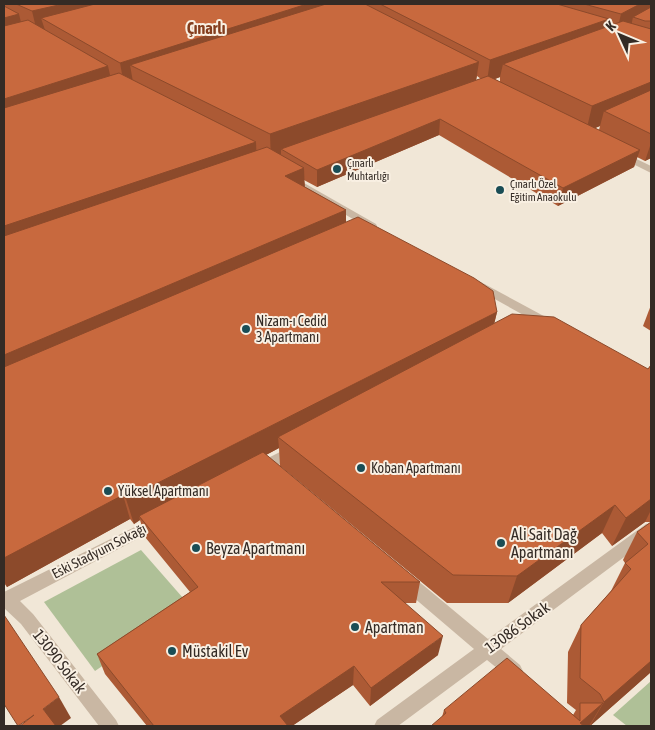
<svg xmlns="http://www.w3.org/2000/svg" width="655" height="730" font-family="'Asap Condensed',sans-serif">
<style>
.green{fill:#afc097}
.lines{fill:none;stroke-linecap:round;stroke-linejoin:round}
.minor{fill:#c9b7a3;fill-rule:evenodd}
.wall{fill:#ac5a35;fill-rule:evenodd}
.shaded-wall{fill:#8c4a2b}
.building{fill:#c8693e;stroke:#8c4a2b}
.poi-dot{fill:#1a4d55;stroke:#f9f0e3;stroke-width:2}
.labels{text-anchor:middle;stroke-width:4;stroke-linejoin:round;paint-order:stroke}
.far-poi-label{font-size:11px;fill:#342b25;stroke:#f9f0e3;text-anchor:start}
.poi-label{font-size:14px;fill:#342b25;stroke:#f9f0e3;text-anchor:start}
.street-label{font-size:14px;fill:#342b25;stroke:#f9f0e3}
.far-district-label{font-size:16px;font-weight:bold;fill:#843d1d;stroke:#f9f0e3}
.near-poi-label{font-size:16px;fill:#342b25;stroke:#f9f0e3;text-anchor:start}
.near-street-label{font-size:16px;fill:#342b25;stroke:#f9f0e3}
</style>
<rect width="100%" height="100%" fill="#f1e7d7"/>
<!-- green -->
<g class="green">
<path d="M141 550 190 606 95 671 44 602Z"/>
<path d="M651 681V726H627L613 715Z"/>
</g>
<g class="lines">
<!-- minor -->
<g class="minor">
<path d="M622 152 651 166V173L619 157 617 155Z"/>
<path d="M290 175 376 224 377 226 376 228H368L287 180 285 178Z"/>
<path d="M479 281 553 321 555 324 553 327H545L475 288 473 285Z"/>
<path d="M294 445 299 446 301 450 299 454 264 473 259 475 254 473 252 469 254 465Z"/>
<path d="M157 516 162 518 164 522 162 526 20 601 33 614 116 720 119 726H99L21 624 4 608V592Z"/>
<path d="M651 523V537L501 649 520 665 523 671 520 677 514 679 508 677 487 660 398 726H374L377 720 474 649 399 585 397 580 399 575 405 573 411 575 488 639 646 524Z"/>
</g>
</g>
<!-- wall -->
<g class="wall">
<path d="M4 4H651V158L645 161 637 157 634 167 558 206 439 135 317 187 304 180 305 187 346 210V222L497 312 494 324 648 369 651 365V672L590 726 589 725V726L442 717 444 710 573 715 576 710 567 703 568 652 581 625 611 591 625 563 623 560 637 532 651 522H645L612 546 602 533 508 603H447L280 466 279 448 266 455 420 582 416 603H405L438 655 370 706 353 685 292 726H147L105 674 97 654 190 592 145 537 140 520 134 524 130 519 7 587 4 583ZM477 76 481 79 476 80ZM500 77V82L495 79ZM600 126 599 130 595 128Z"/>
<path d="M651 305V331L643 326Z"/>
</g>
<!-- shaded-wall -->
<g class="shaded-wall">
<path d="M63 4H151L41 18 45 30 37 32 32 11Z"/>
<path d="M307 4H341L130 65 133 82 124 85 120 63Z"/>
<path d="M640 4H651V15L633 17 631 27 616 35 621 14Z"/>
<path d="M19 14 24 35 4 41V18Z"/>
<path d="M609 19 604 40 503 64 500 77 487 82 490 60Z"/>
<path d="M479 62 475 87 281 149V157L271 161 270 134Z"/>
<path d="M108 66 113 88 4 124V99Z"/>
<path d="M651 82V103L604 111 600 126 586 132 592 106Z"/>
<path d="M440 119 439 135 317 187V170Z"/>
<path d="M256 142 257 166 4 254V226Z"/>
<path d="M651 143V158L645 161Z"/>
<path d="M640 150 634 167 558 206 563 188Z"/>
<path d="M304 168 305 193 285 176Z"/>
<path d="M346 210V235L4 385V355Z"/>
<path d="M497 312 491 337 278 437 279 448 142 520 139 516 140 520 134 524 126 499Z"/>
<path d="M123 495 130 519 7 587 4 581V558Z"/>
<path d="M651 499V510L645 522 612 546 626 518Z"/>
<path d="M615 505 602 533 508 603 517 576Z"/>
<path d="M443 636 438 655 370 706 371 688Z"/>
<path d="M651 661V672L590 726 604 702Z"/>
<path d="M354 666 353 685 292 726H281L280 716Z"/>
<path d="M59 697 71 718 60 726H54L43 709Z"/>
<path d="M603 703 589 726H578L580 723Z"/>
</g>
<!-- building -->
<g class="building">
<path d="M16 4H63L32 11Z"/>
<path d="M95 4H307L120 63 41 18Z"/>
<path d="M326 4H365L479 62 270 134 130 65Z"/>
<path d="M380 4H557L609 19 490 60Z"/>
<path d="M584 4H640L621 14Z"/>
<path d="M4 6 19 14 4 18Z"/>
<path d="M651 7V21H645L633 17Z"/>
<path d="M28 20 108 66 4 99V26Z"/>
<path d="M623 21 651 29V82L592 106 503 64Z"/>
<path d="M119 73 256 142 4 226V108Z"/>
<path d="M488 76 640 150 563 188 440 119 317 170 281 149Z"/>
<path d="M651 90V134L604 111Z"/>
<path d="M267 147 304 168 285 176 346 210 4 355V236Z"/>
<path d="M358 217 474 278 493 291 497 312 126 499 123 495 4 558V367Z"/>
<path d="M512 314 554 317 648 369 651 365V499L626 518 615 505 517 576 453 575 278 437Z"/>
<path d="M263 452 420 582H381L443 636 371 688 354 666 280 716 288 726H154L97 654 198 587 139 516Z"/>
<path d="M651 522V661L604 702 600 694 580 678 581 625 631 569 625 563 648 544 637 532Z"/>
<path d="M4 615 59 697 43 709 56 726H20L34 715 18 726 4 704Z"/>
<path d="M507 658 580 721V703H603L580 723 584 726H431L446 713 444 710Z"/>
</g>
<!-- markers -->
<g class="poi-dot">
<circle cx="337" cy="169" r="5"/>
<circle cx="500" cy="190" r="5"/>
<circle cx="246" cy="329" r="5"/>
<circle cx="361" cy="468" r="5"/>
<circle cx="108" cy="491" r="5"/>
<circle cx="501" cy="543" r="5"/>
<circle cx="196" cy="548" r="5"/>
<circle cx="355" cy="627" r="5"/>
<circle cx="172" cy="651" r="5"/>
</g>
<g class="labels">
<!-- far-poi labels -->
<g class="far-poi-label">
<text x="347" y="167">Çınarlı<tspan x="347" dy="13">Muhtarlığı</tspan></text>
<text x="510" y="188">Çınarlı Özel<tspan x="510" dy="13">Eğitim Anaokulu</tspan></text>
</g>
<!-- poi labels -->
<g class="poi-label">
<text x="256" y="326">Nizam-ı Cedid<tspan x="256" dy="16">3 Apartmanı</tspan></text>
<text x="371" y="473">Koban Apartmanı</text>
<text x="118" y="496">Yüksel Apartmanı</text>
</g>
<!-- street labels -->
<g class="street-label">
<text transform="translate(99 551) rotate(-27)" y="5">Eski Stadyum Sokağı</text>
</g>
<!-- far-district labels -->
<g class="far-district-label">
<text x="206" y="34">Çınarlı</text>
</g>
<!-- near-poi labels -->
<g class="near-poi-label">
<text x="511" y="540">Ali Sait Dağ<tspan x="511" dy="18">Apartmanı</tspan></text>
<text x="206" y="554">Beyza Apartmanı</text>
<text x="365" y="633">Apartman</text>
<text x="182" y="657">Müstakil Ev</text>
</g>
<!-- near-street labels -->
<g class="near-street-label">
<text transform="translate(517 627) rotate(-36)" y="6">13086 Sokak</text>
<text transform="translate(60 661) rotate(52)" y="6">13090 Sokak</text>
</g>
</g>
<!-- border -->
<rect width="655" height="730" fill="none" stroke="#342b25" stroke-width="10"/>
<!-- north arrow -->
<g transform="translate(620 35) rotate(314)" stroke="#f9f0e3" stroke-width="4" paint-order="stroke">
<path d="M0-4L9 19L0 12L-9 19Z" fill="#342b25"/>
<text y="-8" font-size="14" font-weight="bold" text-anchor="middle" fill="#342b25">K</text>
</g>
</svg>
